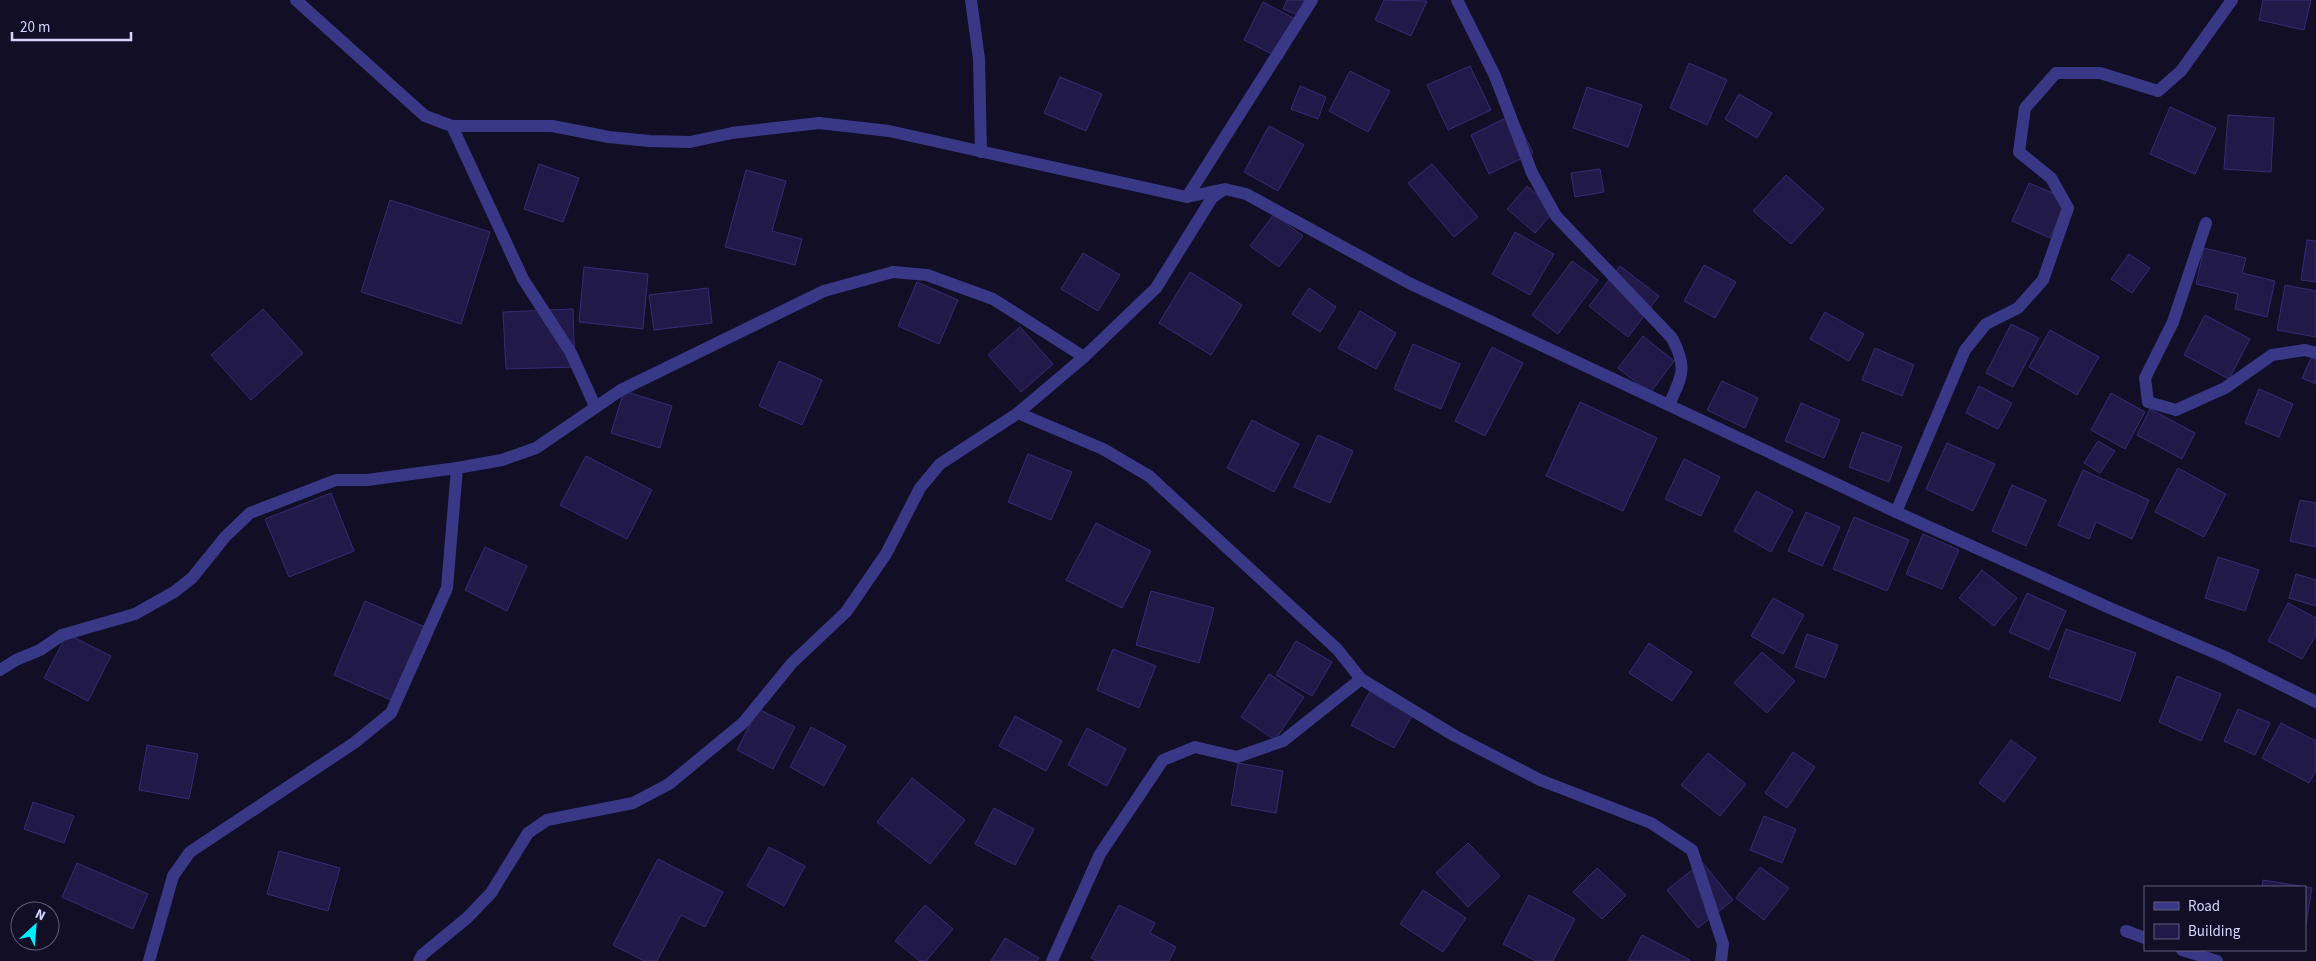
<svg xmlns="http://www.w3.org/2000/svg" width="2316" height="961" font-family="'Source Sans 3',sans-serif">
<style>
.building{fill:#211a48;stroke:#372b75}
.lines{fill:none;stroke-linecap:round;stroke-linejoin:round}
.minor{stroke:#383887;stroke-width:12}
</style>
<rect width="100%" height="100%" fill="#110e26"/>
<!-- building -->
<g class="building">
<path d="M1287 0H1312L1305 18 1283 9Z"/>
<path d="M1384 0 1427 1 1411 36 1375 20Z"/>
<path d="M2263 0H2311L2304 30 2259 20Z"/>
<path d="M1263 2 1301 22 1282 59 1244 40Z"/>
<path d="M1689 63 1727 80 1707 125 1670 108Z"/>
<path d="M1470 66 1491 110 1448 130 1427 85Z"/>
<path d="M1350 71 1390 91 1368 132 1329 111Z"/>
<path d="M1060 77 1102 94 1086 131 1044 113Z"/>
<path d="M1300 86 1326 97 1318 119 1291 109Z"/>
<path d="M1587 87 1642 105 1628 147 1573 128Z"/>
<path d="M1739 94 1772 113 1757 138 1725 119Z"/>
<path d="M2170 107 2216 128 2195 174 2150 154Z"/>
<path d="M1514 114 1533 153 1489 174 1471 135Z"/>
<path d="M2228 115 2274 118 2271 172 2224 169Z"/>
<path d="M1269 126 1304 145 1278 191 1244 172Z"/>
<path d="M539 164 579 178 563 222 524 209Z"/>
<path d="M1432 164 1478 217 1454 237 1408 183Z"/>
<path d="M1600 169 1604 192 1575 197 1571 173Z"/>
<path d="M746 170 786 181 772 231 802 239 795 265 725 247Z"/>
<path d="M1786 175 1824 209 1791 244 1753 211Z"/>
<path d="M2029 183 2067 199 2050 238 2012 221Z"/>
<path d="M1527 186 1555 210 1535 233 1507 209Z"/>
<path d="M390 200 490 232 461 324 361 292Z"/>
<path d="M1274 214 1303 236 1279 267 1250 246Z"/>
<path d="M1515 232 1554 254 1530 295 1492 274Z"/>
<path d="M2307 240 2316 241V282L2301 280Z"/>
<path d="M2204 248 2246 258 2242 273 2275 281 2267 317 2235 309 2238 294 2196 284Z"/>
<path d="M1083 253 1120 275 1098 311 1061 289Z"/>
<path d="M2129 254 2150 268 2132 293 2111 279Z"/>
<path d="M1572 261 1598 280 1558 334 1532 315Z"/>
<path d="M1704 265 1736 282 1715 318 1684 301Z"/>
<path d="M1620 266 1659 296 1628 337 1589 306Z"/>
<path d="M584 267 648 274 643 329 579 322Z"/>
<path d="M1190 272 1242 305 1211 355 1159 323Z"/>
<path d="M917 282 958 300 939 344 898 326Z"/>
<path d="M2285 285 2316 291V337L2277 330Z"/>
<path d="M708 288 712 323 654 330 649 295Z"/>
<path d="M1309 288 1336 307 1320 332 1292 314Z"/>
<path d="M263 309 303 353 251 400 211 355Z"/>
<path d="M573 309 575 367 506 369 503 312Z"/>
<path d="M1360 311 1396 333 1376 369 1338 348Z"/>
<path d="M1825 312 1864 334 1849 361 1810 339Z"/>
<path d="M2205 315 2250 339 2229 379 2184 355Z"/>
<path d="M2011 324 2039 338 2013 387 1986 373Z"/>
<path d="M1020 327 1053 364 1021 392 988 355Z"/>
<path d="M2050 330 2099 357 2077 395 2029 367Z"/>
<path d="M1643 336 1674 361 1650 393 1618 368Z"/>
<path d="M1413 344 1460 364 1441 409 1394 389Z"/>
<path d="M1492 347 1523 363 1485 436 1455 421Z"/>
<path d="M1875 348 1914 365 1902 396 1862 380Z"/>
<path d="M2313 354 2316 355V384L2302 378Z"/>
<path d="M779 361 822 380 802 425 759 406Z"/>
<path d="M1722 381 1758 398 1745 428 1707 410Z"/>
<path d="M1979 386 2012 403 1998 429 1966 413Z"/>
<path d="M2259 389 2293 404 2279 437 2245 423Z"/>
<path d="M624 391 672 406 660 448 611 433Z"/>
<path d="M2111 393 2145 412 2125 449 2091 430Z"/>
<path d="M1580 402 1657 438 1623 511 1546 476Z"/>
<path d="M1801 403 1840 420 1824 458 1785 441Z"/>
<path d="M2150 409 2195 433 2182 459 2137 435Z"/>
<path d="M1252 420 1299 444 1274 492 1227 468Z"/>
<path d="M1862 432 1902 447 1889 482 1849 467Z"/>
<path d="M1318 435 1353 451 1330 503 1294 487Z"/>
<path d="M2098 441 2115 451 2100 473 2084 463Z"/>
<path d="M1947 443 1995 464 1973 511 1926 489Z"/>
<path d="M1028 454 1072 472 1051 520 1008 502Z"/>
<path d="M586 456 652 490 627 539 560 505Z"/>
<path d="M1684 459 1720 477 1701 516 1665 499Z"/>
<path d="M2178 468 2226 494 2204 537 2155 512Z"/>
<path d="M2083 470 2149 500 2132 539 2096 522 2089 539 2058 525Z"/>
<path d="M2012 485 2046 500 2026 546 1992 531Z"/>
<path d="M1756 491 1793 511 1771 552 1734 531Z"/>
<path d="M331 493 354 551 289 577 265 519Z"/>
<path d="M2300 500 2316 503V547L2290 541Z"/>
<path d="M1806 512 1840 527 1822 566 1788 551Z"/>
<path d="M1854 517 1909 540 1887 591 1833 569Z"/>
<path d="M1096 523 1151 551 1122 608 1066 580Z"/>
<path d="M1923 534 1959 550 1942 589 1906 574Z"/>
<path d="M485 547 527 566 507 611 465 590Z"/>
<path d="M2218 557 2259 570 2245 611 2205 598Z"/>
<path d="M1982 570 2017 598 1994 626 1959 598Z"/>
<path d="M2296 574 2316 580V606L2289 598Z"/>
<path d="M1151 591 1214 608 1199 663 1136 645Z"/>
<path d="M2027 593 2066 611 2049 650 2009 632Z"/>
<path d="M1773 598 1804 615 1783 654 1751 636Z"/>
<path d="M365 601 432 630 400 704 334 675Z"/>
<path d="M2288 603 2316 618V635L2302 659 2268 641Z"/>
<path d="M2066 629 2136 653 2120 701 2049 677Z"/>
<path d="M67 634 111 656 88 701 44 678Z"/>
<path d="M1807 634 1838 645 1825 678 1795 667Z"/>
<path d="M1296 641 1332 662 1312 696 1276 675Z"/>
<path d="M1649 643 1692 672 1672 701 1629 673Z"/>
<path d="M1113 649 1156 666 1139 708 1097 690Z"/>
<path d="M1762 652 1795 681 1767 713 1734 683Z"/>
<path d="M1269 674 1304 697 1275 740 1241 717Z"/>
<path d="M2177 676 2221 694 2201 741 2159 722Z"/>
<path d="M1373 686 1416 709 1394 748 1351 725Z"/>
<path d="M758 709 795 727 773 769 737 750Z"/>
<path d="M2238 709 2270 723 2255 755 2224 741Z"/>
<path d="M1015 716 1062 741 1046 771 999 746Z"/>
<path d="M2281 723 2316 741V770L2309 783 2262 758Z"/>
<path d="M811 727 846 746 824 786 790 767Z"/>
<path d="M1087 728 1126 749 1107 786 1068 765Z"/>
<path d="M2011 740 2036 758 2004 802 1979 783Z"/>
<path d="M147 745 198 754 189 799 139 790Z"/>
<path d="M1793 752 1815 767 1787 808 1765 793Z"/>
<path d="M1708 753 1746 784 1720 816 1681 785Z"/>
<path d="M1238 763 1283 771 1276 813 1231 805Z"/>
<path d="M912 778 965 820 930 864 877 822Z"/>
<path d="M33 802 74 816 64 843 24 829Z"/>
<path d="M994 808 1034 829 1015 865 975 844Z"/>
<path d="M1764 816 1796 829 1782 863 1750 850Z"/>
<path d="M1468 843 1500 876 1468 907 1436 873Z"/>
<path d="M769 847 805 866 784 906 747 886Z"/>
<path d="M279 851 340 868 328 911 267 894Z"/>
<path d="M658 859 723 892 705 927 681 915 657 961H644L613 945Z"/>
<path d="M1702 862 1733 900 1698 928 1667 890Z"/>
<path d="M77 863 148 894 133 929 62 897Z"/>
<path d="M1760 867 1789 888 1764 920 1736 898Z"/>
<path d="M1597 868 1626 895 1602 919 1573 892Z"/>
<path d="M2263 880 2312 888 2305 930V887H2262Z"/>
<path d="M1423 890 1466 918 1443 952 1400 924Z"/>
<path d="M1529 895 1575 919 1553 961H1536L1503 944Z"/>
<path d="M925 905 953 929 926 961H920L895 941Z"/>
<path d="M1119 905 1155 923 1150 933 1176 947 1169 961H1097L1091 958Z"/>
<path d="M1642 935 1690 960 1689 961H1628Z"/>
<path d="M1005 938 1039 958 1037 961H991Z"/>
</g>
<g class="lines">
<!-- minor -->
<g class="minor">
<path d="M296 0 425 116 452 126H552L609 137 649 141 690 142 732 133 819 123 889 131 1187 197 1225 189 1246 194 1409 283 1896 512 2112 609 2225 657 2316 702"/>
<path d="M971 0 979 59 981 152"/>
<path d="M1457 0 1495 76 1532 173 1556 216 1672 338C1688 369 1682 375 1669 405"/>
<path d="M452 126 523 279 571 353 595 406"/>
<path d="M1187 197 1312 0"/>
<path d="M2206 223 2173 322 2145 378 2148 402 2176 410 2225 388 2272 355 2305 350 2316 353"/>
<path d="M1018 413 1103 449 1149 476 1337 649 1361 679 1455 736 1540 780 1651 823 1692 850 1723 944 1721 961"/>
<path d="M1896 512 1965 350 1986 324 2018 308 2043 280 2068 208 2051 178 2019 152 2025 108 2056 73H2100L2158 91 2181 71 2232 0"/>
<path d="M0 670 16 660 40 650 62 635 135 614 174 592 192 578 225 537 250 513 336 480H367L457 468 502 460 536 448 621 390 824 291 893 272 927 275 993 299 1084 357"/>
<path d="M2126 931 2145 938"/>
<path d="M2182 950 2217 961"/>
<path d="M149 961 173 876 190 852 354 743 391 713 447 588 457 468"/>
<path d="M419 961 422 955 467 918 491 893 528 833 547 820 633 803 669 784 743 723 792 663 846 612 886 554 920 488 940 464 1018 413 1084 357 1156 288 1212 198 1223 190"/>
<path d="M1052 961 1100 854 1163 760 1195 747 1237 757 1283 741 1361 679"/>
</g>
</g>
<!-- legend -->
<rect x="2144" y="886" width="162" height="65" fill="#110e26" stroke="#605d7d"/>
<rect x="2154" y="902" width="25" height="8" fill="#383887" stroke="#605d7d"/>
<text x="2188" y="911" font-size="15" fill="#d7d4ff">Road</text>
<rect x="2154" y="924" width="25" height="15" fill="#211a48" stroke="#605d7d"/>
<text x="2188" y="936" font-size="15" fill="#d7d4ff">Building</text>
<!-- north arrow -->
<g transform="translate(35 926) rotate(26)"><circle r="24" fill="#110e26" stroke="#605d7d"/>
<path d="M0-4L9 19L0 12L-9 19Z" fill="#00eeff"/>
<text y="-8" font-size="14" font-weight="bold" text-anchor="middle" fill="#d7d4ff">N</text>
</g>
<!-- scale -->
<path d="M12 32v8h119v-8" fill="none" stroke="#d7d4ff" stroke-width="2.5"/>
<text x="20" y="32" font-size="15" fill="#d7d4ff" stroke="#110e26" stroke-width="4" paint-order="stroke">20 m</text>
</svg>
